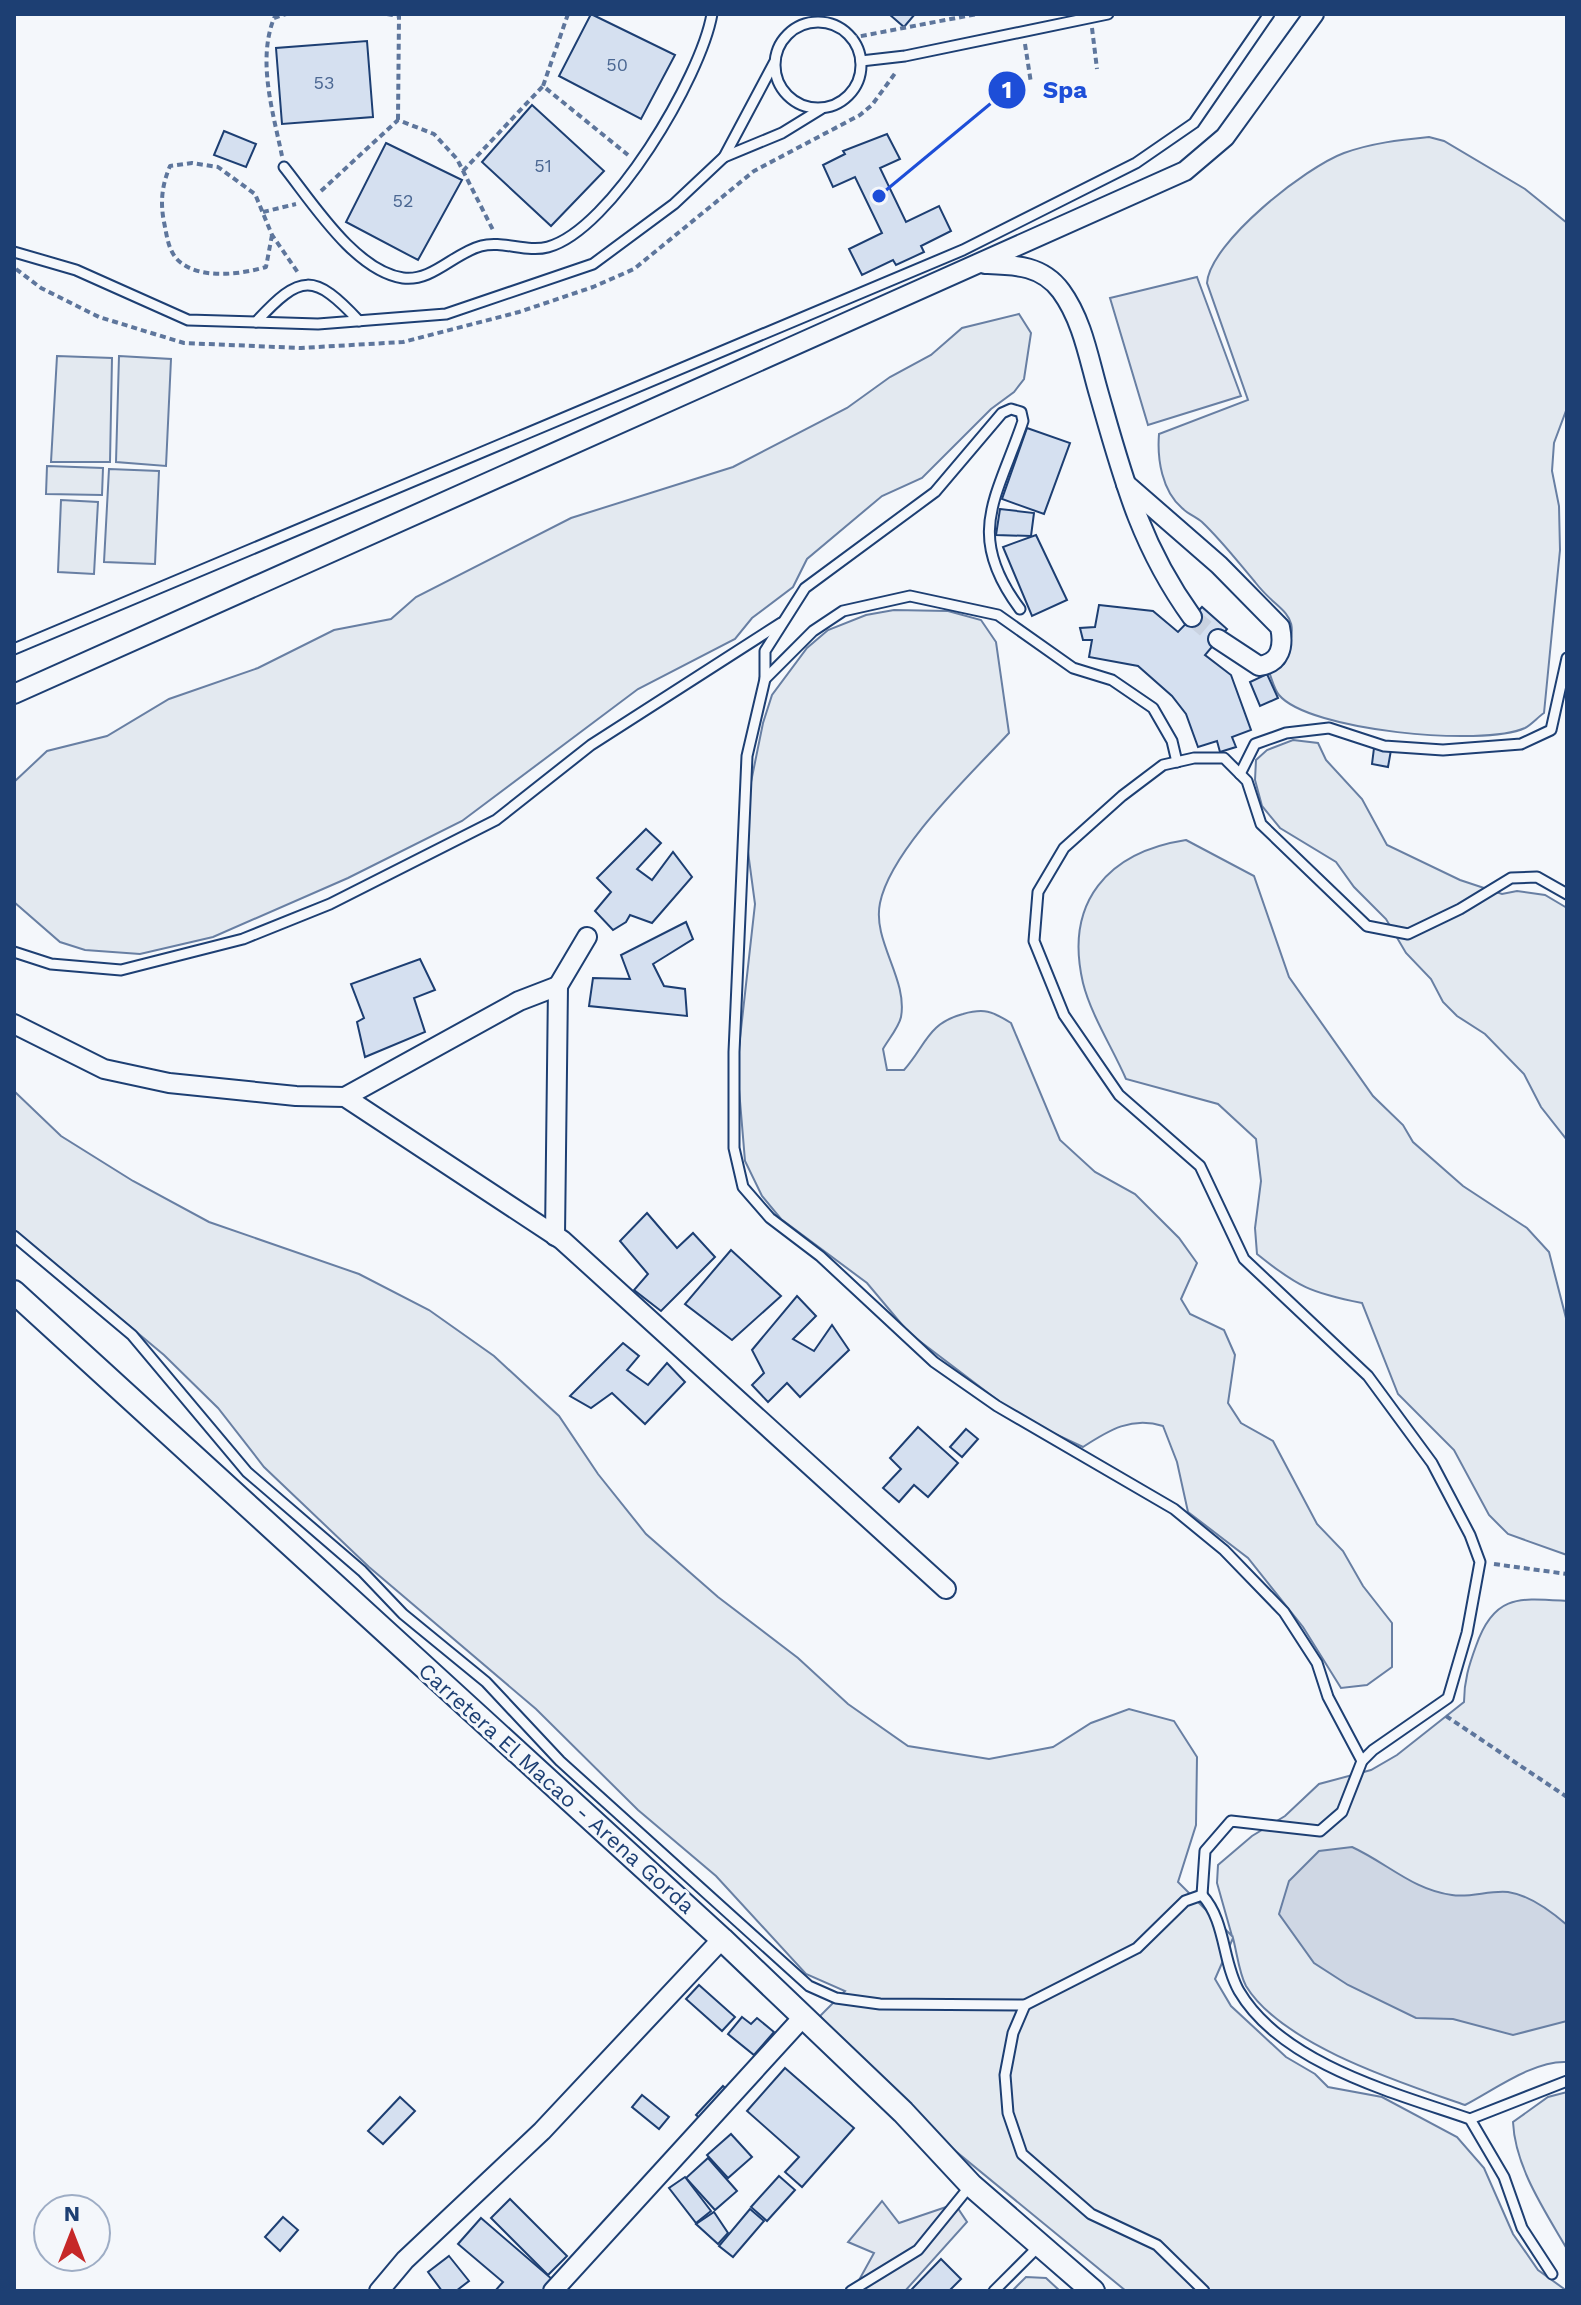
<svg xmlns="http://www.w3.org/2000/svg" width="1581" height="2305" font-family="'Work Sans',sans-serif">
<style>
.green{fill:#e3e9f0;stroke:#687fa3;stroke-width:2}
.parking{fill:#e3e8f0;stroke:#687fa3;stroke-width:2}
.water{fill:#cfd7e4;stroke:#687fa3;stroke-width:2}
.building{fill:#d5e0f0;stroke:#1d3f73;stroke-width:2}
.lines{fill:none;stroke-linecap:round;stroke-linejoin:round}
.minor-tunnel{stroke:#c9d2e0;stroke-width:18;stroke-dasharray:18 9;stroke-linecap:butt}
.service-casing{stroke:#1d3f73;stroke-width:13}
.minor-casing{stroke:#1d3f73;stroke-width:22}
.tertiary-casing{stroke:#1d3f73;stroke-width:26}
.path{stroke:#5e769c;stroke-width:4;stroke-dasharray:6 4;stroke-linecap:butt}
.service{stroke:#f4f7fb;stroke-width:9}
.minor{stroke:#f4f7fb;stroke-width:18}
.tertiary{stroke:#f4f7fb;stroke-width:22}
.labels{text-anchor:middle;stroke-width:6;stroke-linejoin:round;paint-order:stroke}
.number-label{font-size:18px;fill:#4b6792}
.street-label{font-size:22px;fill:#1d3f73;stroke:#f4f7fb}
.leader{fill:none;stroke:#1d4ed8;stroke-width:3}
.callout-dot{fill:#1d4ed8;stroke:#f4f7fb;stroke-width:3}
.mark-label{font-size:24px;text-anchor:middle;font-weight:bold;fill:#fff}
.callout-label{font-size:24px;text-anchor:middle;font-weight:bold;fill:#1d4ed8;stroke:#f4f7fb;stroke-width:6;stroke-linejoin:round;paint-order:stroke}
</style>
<rect width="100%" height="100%" fill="#f4f7fb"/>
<!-- green -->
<g class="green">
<path d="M1429 137 1444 141 1525 189 1567 223V408L1554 443 1552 471 1559 506 1560 550 1544 713C1538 717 1531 725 1525 728 1483 747 1309 731 1279 695 1274 689 1272 679 1269 672L1284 664C1304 609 1283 618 1255 582 1238 562 1222 541 1202 522 1196 517 1188 514 1182 508 1162 491 1157 459 1159 434L1248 400 1207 283C1210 242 1306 167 1344 153 1372 143 1399 140 1429 137Z"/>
<path d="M1019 314 1031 333 1024 379 1014 392 991 409 922 478 882 496 807 559 793 587 752 618 735 639 638 689 462 821 348 878 213 937 140 954 85 950 60 942 14 902V782L47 751 107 736 169 699 258 668 334 630 391 619 416 597 571 518 733 467 847 408 890 377 931 355 962 328Z"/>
<path d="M57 356 112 358 110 462H51Z"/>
<path d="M119 356 171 359 166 466 116 462Z"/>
<path d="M47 466 103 468 102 495 46 494Z"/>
<path d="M109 469 159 471 155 564 104 562Z"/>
<path d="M61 500 98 502 94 574 58 572Z"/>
<path d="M894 610 948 611 981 620 996 642 1009 733C971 774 891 849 880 903 872 941 908 979 901 1017 899 1027 888 1040 883 1049L887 1070H904C926 1045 928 1023 963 1014 984 1008 992 1011 1011 1023L1060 1140 1095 1172 1135 1194 1179 1238 1197 1263 1181 1299 1190 1314 1224 1330 1235 1355 1228 1403 1241 1423 1273 1441 1317 1524 1343 1551 1363 1586 1392 1623V1667L1367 1685 1341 1688 1303 1627 1248 1558 1188 1512 1177 1462 1163 1426C1132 1416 1109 1430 1083 1447L1021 1418 909 1333 867 1283 781 1219 762 1196 745 1161 737 1065 755 904 746 837 751 782 763 723 772 695 807 648 828 630 866 615Z"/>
<path d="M1293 740 1318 743 1326 760 1362 799 1387 845 1460 880 1502 894 1517 891 1545 895 1567 908V1140L1541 1107 1524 1074 1485 1034 1457 1016 1443 1002 1431 979 1406 953 1386 919 1354 887 1336 862 1280 828 1262 806 1255 780 1256 760 1267 750Z"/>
<path d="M1186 840 1254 876 1289 977 1373 1096 1403 1125 1413 1142 1463 1186 1527 1228 1549 1252 1567 1322V1555L1508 1534 1489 1515 1454 1450 1398 1394 1362 1303C1311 1293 1298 1287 1257 1254L1255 1228 1261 1181 1256 1139 1218 1104 1126 1079C1113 1049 1091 1015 1083 983 1064 902 1108 852 1186 840Z"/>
<path d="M14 1091 61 1136 133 1181 209 1222 359 1274 429 1310 494 1356 559 1416 598 1474 646 1534 718 1597 798 1658 848 1704 908 1746 989 1759 1053 1747 1091 1723 1129 1709 1174 1721 1197 1757 1196 1825 1178 1882 1232 1936 1217 1883 1218 1865 1252 1836 1285 1816 1319 1784 1371 1770 1397 1755 1464 1702C1464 1681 1469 1665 1476 1646 1494 1594 1519 1598 1567 1601V2062C1534 2060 1494 2090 1465 2105 1402 2083 1282 2045 1246 1986 1239 1973 1237 1953 1233 1938L1215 1979 1231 2006 1286 2057 1315 2074 1328 2087 1382 2097 1457 2137 1484 2168 1513 2234 1538 2270 1567 2291H1126L881 2090 820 2016 845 1991 806 1974 716 1876 638 1810 536 1709 369 1567 264 1467 218 1408 164 1355 14 1230Z"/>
<path d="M1567 2092V2249C1545 2211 1515 2167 1513 2122L1548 2097Z"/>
<path d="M1026 2277 1046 2278 1060 2291H1012Z"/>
</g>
<!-- parking -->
<g class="parking">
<path d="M1197 277 1241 396 1148 425 1110 298Z"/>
<path d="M882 2201 899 2223 955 2204 967 2222 905 2291H853L874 2253 848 2242Z"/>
</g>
<!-- water -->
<path class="water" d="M1352 1847C1387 1863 1413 1890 1452 1895 1470 1898 1490 1890 1508 1892 1530 1895 1551 1911 1567 1925V2021L1513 2035 1453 2019 1416 2018 1348 1985 1314 1963 1279 1914 1289 1881 1319 1851Z"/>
<!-- building -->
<g class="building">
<path d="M591 14 675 55 641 119 559 76Z"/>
<path d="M889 14H915L904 27Z"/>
<path d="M367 41 373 117 282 124 276 48Z"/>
<path d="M532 105 604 171 551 226 482 162Z"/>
<path d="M224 131 256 144 246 167 214 155Z"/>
<path d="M887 134 900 159 880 168 906 222 939 206 951 231 921 246 924 252 896 265 893 260 862 275 849 249 882 233 855 177 833 187 823 165 845 154 843 151Z"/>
<path d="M386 143 462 180 418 260 346 222Z"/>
<path d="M1027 428 1070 443 1044 514 1002 499Z"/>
<path d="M1000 509 1034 513 1031 536 996 535Z"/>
<path d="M1036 535 1067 600 1032 616 1003 547Z"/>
<path d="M1099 605 1153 611 1178 632 1202 607 1227 629 1205 655 1231 675 1251 730 1232 737 1236 747 1220 752 1217 741 1198 747 1186 714 1172 696 1138 666 1089 657 1092 640H1083L1080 628 1095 627Z"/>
<path d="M1267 674 1278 698 1260 706 1250 682Z"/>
<path d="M1374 748 1391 750 1388 767 1372 764Z"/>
<path d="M646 829 661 843 637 869 652 880 673 852 692 877 652 923 630 915 626 922 613 930 595 911 611 892 597 878Z"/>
<path d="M686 922 693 939 653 964 664 986 685 989 687 1016 589 1006 593 978 630 979 621 955Z"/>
<path d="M420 959 435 990 414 998 425 1032 365 1057 357 1022 364 1018 351 984Z"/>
<path d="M647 1213 677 1248 693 1233 715 1257 661 1311 634 1290 648 1274 620 1241Z"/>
<path d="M731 1250 781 1296 732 1340 685 1304Z"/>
<path d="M797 1296 816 1316 793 1339 814 1351 832 1325 849 1350 800 1397 787 1383 768 1402 752 1385 764 1373 752 1350Z"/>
<path d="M623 1343 639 1356 627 1370 648 1385 667 1363 685 1382 645 1424 612 1393 591 1408 570 1396Z"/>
<path d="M918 1427 958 1463 928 1497 914 1485 899 1502 883 1488 901 1469 890 1458Z"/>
<path d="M966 1429 978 1439 962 1457 950 1447Z"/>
<path d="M699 1985 735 2017 722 2031 686 1999Z"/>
<path d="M742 2017 751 2024 757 2018 774 2032 754 2055 728 2034Z"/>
<path d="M785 2068 854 2128 802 2187 785 2172 799 2157 747 2111Z"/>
<path d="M723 2086 731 2093 703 2121 696 2115Z"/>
<path d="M642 2095 669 2117 659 2129 632 2107Z"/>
<path d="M400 2097 415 2111 383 2144 368 2131Z"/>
<path d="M731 2134 752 2157 728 2178 707 2155Z"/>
<path d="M708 2158 737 2191 715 2210 686 2178Z"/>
<path d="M779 2176 795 2190 767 2221 751 2207Z"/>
<path d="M685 2177 711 2211 696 2223 669 2188Z"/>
<path d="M510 2199 567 2256 548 2275 491 2218Z"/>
<path d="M750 2209 764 2221 733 2257 719 2246Z"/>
<path d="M714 2212 728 2233 718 2244 696 2224Z"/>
<path d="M283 2217 298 2230 280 2251 265 2237Z"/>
<path d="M481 2218 553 2280 543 2291H495L503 2282 458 2244Z"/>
<path d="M449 2256 469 2281 456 2291H442L428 2272Z"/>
<path d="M941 2259 961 2279 949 2291H915L912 2289Z"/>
</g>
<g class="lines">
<!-- minor-tunnel -->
<path class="minor-tunnel" d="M1192 617 1218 639"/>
<defs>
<g id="service">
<circle cx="818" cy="65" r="43"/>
<path d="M861 61 905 56 1108 14"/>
<path d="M724 157 782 133 821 109"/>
<path d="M284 167C312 202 355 271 403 278 432 282 454 253 481 246 502 240 527 253 548 247 611 230 701 77 712 14"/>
<path d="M14 252 76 270 188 320 318 324 446 314 593 264 674 204 724 157 774 63"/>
<path d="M256 322C301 273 314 273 359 321"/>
<path d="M1020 609C964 534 997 498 1023 421L1021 412 1011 409 1002 413 935 492 805 588 765 651V679L747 756 734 1052V1148L743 1187 770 1218 820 1256 934 1362 997 1406 1174 1509 1224 1550 1284 1612 1317 1663 1328 1697 1362 1761"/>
<path d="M14 649 963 250 1136 163 1194 123 1269 14"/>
<path d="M765 679 813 631 843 611 910 596 998 615 1073 668 1112 680 1153 708 1172 741 1177 762"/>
<path d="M1240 774 1255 744 1286 733 1329 728 1384 746 1443 750 1521 744 1551 730 1567 658"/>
<path d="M14 952 51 964 121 970 243 939 330 904 496 820 591 745 781 623"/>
<path d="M14 1236 132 1335 247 1472 362 1571 403 1614 486 1682 560 1761 809 1986 836 1998 880 2004 1025 2005 1137 1948 1185 1901 1202 1895C1226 1921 1222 1961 1239 1991 1282 2064 1395 2093 1470 2119L1504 2177 1522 2228 1552 2274"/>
<path d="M1202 1895 1205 1851 1231 1821 1320 1831 1342 1812 1362 1761 1373 1750 1448 1698 1467 1633 1480 1562 1470 1535 1432 1463 1368 1376 1244 1259 1200 1166 1119 1095 1064 1015 1034 941 1038 892 1064 848 1122 796 1163 765 1194 758H1224L1247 781 1261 824 1367 926 1408 934 1460 909 1511 878 1537 877 1567 894"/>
<path d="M1025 2005 1013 2033 1005 2075 1008 2113 1022 2154 1091 2214 1157 2245 1204 2291"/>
<path d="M1470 2119 1567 2081"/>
<path d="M851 2291 918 2250 970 2186"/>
<path d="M994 2291 1040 2245"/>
</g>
<g id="minor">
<path d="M985 264C1015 265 1042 265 1061 291 1083 321 1089 360 1099 394 1123 478 1140 545 1192 617"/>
<path d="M1126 484 1219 565 1280 627C1284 646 1281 663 1259 666L1218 639"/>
<path d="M14 694 1185 171 1225 137 1314 14"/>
<path d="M14 1024 104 1069 169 1083 296 1096 345 1097 562 1240 946 1589"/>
<path d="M345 1097 519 1001 558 986"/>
<path d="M555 1236 558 986 587 937"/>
<path d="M379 2291 405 2260 542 2131 722 1939"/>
<path d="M553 2291 804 2016"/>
</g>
<path id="tertiary" d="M14 1292 722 1939 903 2112 971 2185 1093 2291"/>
</defs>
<!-- service casing -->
<use href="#service" class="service-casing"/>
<!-- minor casing -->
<use href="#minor" class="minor-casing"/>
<!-- tertiary casing -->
<use href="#tertiary" class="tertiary-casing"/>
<!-- path -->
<g class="path">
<path d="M387 14 399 16 398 120"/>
<path d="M568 14 543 86 628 155"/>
<path d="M1092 28 1097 69"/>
<path d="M851 38 977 14"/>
<path d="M1025 44 1031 83"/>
<path d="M282 156C273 112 257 61 274 18L286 14"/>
<path d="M463 171 543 86"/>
<path d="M321 191 398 120 434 134 457 159 494 232"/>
<path d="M263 212 296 204"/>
<path d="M272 235 266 267C242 274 202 280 180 262 168 252 167 236 164 222 160 202 162 185 170 166L192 163 218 167 255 194 272 235 299 274"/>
<path d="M16 269 41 288 99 317 184 343 301 348 403 342 519 312 593 287 634 269 754 171 860 115 872 105 896 72"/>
<path d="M1494 1564 1567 1574"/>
<path d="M1446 1716 1567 1797"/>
</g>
<!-- service -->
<use href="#service" class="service"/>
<!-- minor -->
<use href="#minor" class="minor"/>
<!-- tertiary -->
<use href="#tertiary" class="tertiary"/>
</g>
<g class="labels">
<!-- number labels -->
<g class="number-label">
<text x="617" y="71">50</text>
<text x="324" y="89">53</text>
<text x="543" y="172">51</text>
<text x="403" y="207">52</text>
</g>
<!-- street labels -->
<g class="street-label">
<text transform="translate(557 1788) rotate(42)" y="8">Carretera El Macao - Arena Gorda</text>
</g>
</g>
<!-- callouts -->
<path class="leader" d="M879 196L1007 90"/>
<g class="callout-dot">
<circle cx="879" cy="196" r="8"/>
<circle cx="1007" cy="90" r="20"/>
</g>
<g class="mark-label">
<text x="1007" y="98">1</text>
</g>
<g class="callout-label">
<text x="1065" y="98">Spa</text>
</g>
<!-- border -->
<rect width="1581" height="2305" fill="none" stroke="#1d3f73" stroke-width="32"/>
<!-- north arrow -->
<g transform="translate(72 2233)"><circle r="38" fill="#f4f7fb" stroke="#9eadc5" stroke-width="2"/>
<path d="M0-6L14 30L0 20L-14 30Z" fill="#c62828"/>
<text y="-12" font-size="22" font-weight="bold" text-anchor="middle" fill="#1d3f73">N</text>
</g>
</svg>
